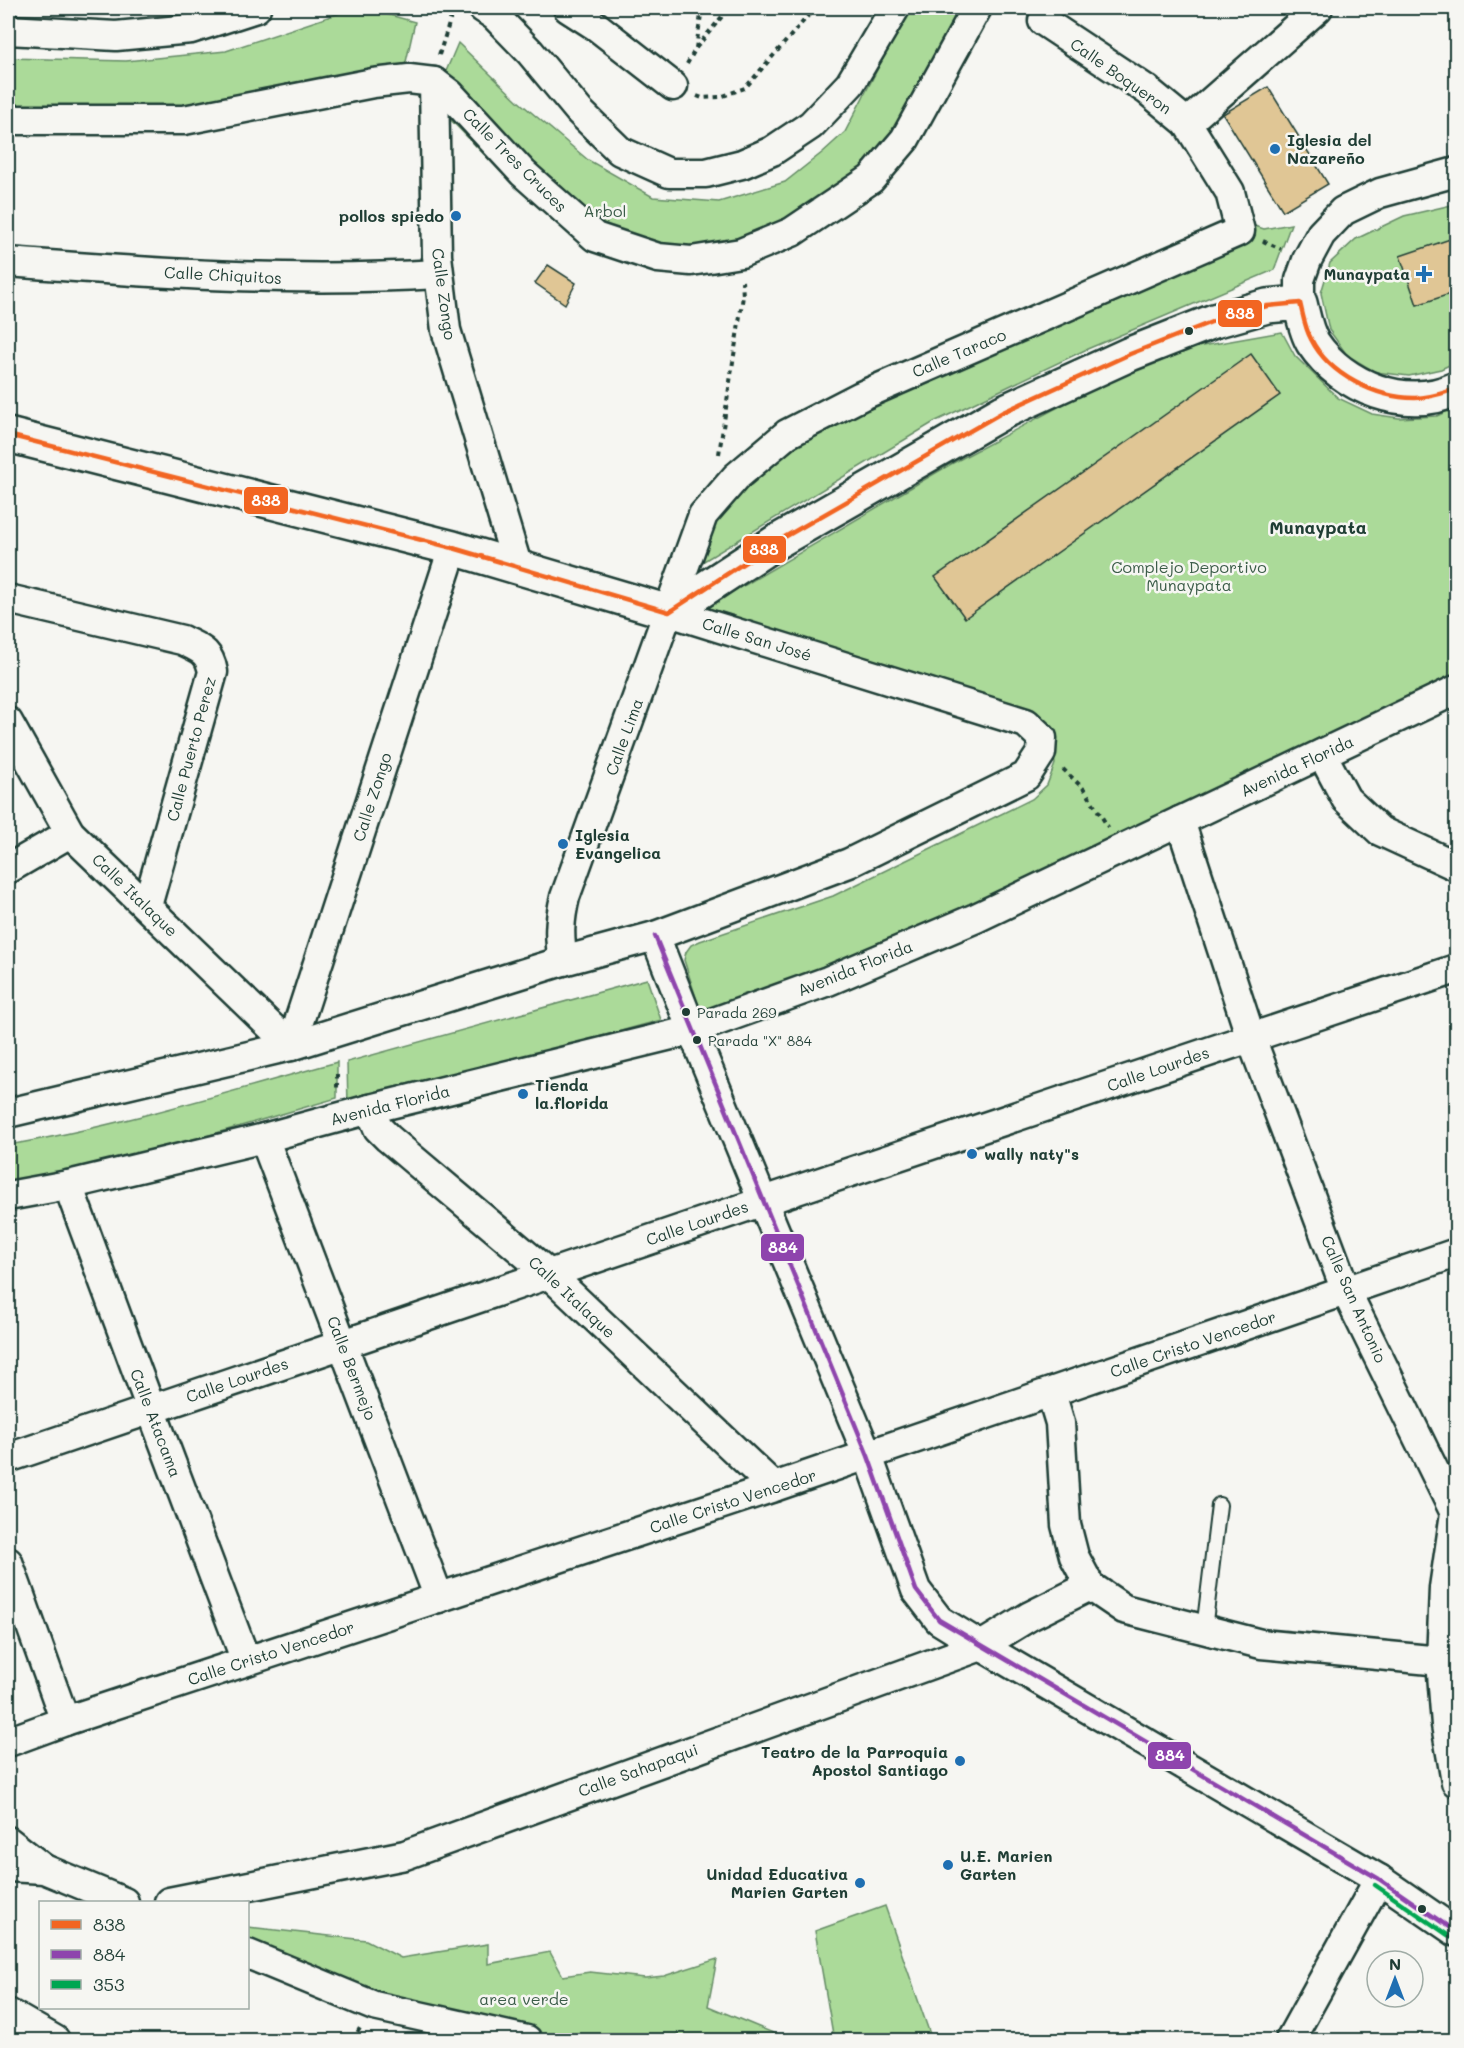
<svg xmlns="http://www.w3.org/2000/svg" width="1464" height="2048" font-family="Mali,sans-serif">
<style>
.green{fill:#abda99;stroke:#658c66;stroke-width:1.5}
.building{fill:#e0c695;stroke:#1f3d34;stroke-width:1.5}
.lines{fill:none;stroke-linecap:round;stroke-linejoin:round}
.lane-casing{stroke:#1f3d34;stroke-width:18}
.street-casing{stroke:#1f3d34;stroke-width:33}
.secondary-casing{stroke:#1f3d34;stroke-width:38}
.path{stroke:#1f3d34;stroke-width:4;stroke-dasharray:4.5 4.5;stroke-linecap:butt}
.lane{stroke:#f6f6f2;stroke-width:14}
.street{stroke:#f6f6f2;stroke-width:28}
.secondary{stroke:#f6f6f2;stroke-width:33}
.bus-1-casing{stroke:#f6f6f2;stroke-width:9}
.bus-2-casing{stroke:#f6f6f2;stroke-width:9}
.bus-3-casing{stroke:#f6f6f2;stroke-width:9}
.bus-1{stroke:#f26522;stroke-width:4.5}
.bus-2{stroke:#8e44ad;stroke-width:4.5}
.bus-3{stroke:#00a651;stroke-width:4.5}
.poi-dot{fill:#1f6fb2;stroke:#f6f6f2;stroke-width:2}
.bus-dot{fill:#1f3d34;stroke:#f6f6f2;stroke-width:2}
.labels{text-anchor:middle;stroke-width:5;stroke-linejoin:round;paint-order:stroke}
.bus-label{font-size:14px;fill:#1f3d34;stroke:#f6f6f2;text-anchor:start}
.street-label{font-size:16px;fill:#1f3d34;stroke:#f6f6f2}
.poi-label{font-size:16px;font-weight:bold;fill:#1f3d34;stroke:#f6f6f2;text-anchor:start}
.park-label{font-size:16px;fill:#3b5c48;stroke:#f6f6f2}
.neighbourhood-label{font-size:18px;font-weight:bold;fill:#1f3d34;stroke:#f6f6f2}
.line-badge{stroke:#f6f6f2;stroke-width:2}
.badge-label{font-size:16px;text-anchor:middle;font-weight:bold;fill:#fff}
</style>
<rect width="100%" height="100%" fill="#f6f6f2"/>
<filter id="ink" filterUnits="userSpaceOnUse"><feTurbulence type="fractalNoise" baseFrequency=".0167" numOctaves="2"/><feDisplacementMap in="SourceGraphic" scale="12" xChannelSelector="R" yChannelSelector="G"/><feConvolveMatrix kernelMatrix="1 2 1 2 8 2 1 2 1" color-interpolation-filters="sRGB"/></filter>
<g filter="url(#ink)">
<!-- green -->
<g class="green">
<path d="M909 8H969L904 139 722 267 588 242 505 176 444 113 441 83 458 43 518 101 588 160 653 197 719 202 785 182 823 152 845 132Z"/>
<path d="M346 11H375L415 22 401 84 176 113 8 117V58L126 61 226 51Z"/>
<path d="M1456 204V362L1441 369 1409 376 1375 372 1347 355 1329 330 1321 293 1330 263 1356 239 1404 216Z"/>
<path d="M1248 224 1264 229 1291 224 1274 270 1085 350 934 422 694 567 713 509 817 432 1228 244Z"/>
<path d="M1282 332 1295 356 1338 398 1372 414 1399 418 1437 416 1456 407V684L895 942 706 1014 699 1007 684 960 686 952 691 945 700 941 833 896 1032 799 1047 785 1055 764 1052 744 685 605 745 585 951 464 1100 385 1191 348Z"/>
<path d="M647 979 661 1020 348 1105 347 1062Z"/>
<path d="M337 1062V1098L144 1154 70 1173 8 1183V1145C119 1126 228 1092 337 1062Z"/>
<path d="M885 1906 931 2037 921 2040H834L815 1931Z"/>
<path d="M248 1927 366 1940 401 1958 488 1944V1964L550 1952 563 1976 590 1972 645 1978 664 1976 717 1959 708 2006 790 2040H482L248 1967Z"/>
</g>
<!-- building -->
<g class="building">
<path d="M1268 87 1328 184 1283 211 1223 114Z"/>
<path d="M1456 237V292L1417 305 1400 256Z"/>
<path d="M548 265 576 283 565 304 535 283Z"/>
<path d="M1251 354 1280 395 965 618 935 577Z"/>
</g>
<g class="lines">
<defs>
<path id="lane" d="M1204 1630 1219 1505"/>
<g id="street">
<path d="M483 8 495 16 530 52 579 111 620 151 669 173H706L742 164 772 151 811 125 850 84 895 8"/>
<path d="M568 8 596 26 673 86"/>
<path d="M8 30 116 36 191 29 256 8"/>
<path d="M434 82 437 256 446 330 518 568"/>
<path d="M8 120H184L373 83 409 79 434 82 450 94 523 173 595 237 658 258 691 261 741 253 792 232 871 179 905 139 977 8"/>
<path d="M1187 123 1318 8"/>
<path d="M8 262C151 273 295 283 438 274"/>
<path d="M1300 303V280L1307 260 1321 234 1343 211 1380 193 1456 172"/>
<path d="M8 599 182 640C200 649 209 650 213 672L147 906"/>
<path d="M8 722 70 833 291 1046 453 548"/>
<path d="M1322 754 1346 799 1380 831 1456 866"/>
<path d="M1180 821 1251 1038 1346 1291 1455 1513 1444 1588 1441 1661 1446 1725 1456 1782"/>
<path d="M8 869 70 833"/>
<path d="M655 936 692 1030 868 1456 916 1590 939 1620 981 1646 1379 1879 1456 1932"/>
<path d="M563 961C559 937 559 922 565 897L703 515 736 477 787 434 861 396 1240 231 1230 192 1187 123 1147 90 1043 21"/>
<path d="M370 1109 378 1128 388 1138 549 1274 774 1487"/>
<path d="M8 1113 291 1046 563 961 655 936 849 863 1026 776 1041 753 1042 738 1026 723 669 612"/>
<path d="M264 1138 439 1598"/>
<path d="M68 1185 151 1409 246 1661"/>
<path d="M8 1196 68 1185 264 1138 370 1109 692 1030 828 981 976 918 1456 690"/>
<path d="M1051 1393 1060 1423 1066 1525 1074 1556 1090 1586 1124 1609 1261 1644 1441 1661"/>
<path d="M8 1458 764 1201 1456 969"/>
<path d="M8 1562 65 1721"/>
<path d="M8 1742 65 1721 774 1487 1456 1253"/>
<path d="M8 1841 44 1869"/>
<path d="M8 1867 44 1869 124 1902"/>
<path d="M169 1902 405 1855 981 1646 1030 1616 1090 1586"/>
<path d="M248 1954 374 2006 527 2040"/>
<path d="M8 2013 55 2040"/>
<path d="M1290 2040 1379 1879"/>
</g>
<path id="secondary" d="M8 435 453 548 669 612 776 542 1003 412 1130 354 1214 321 1267 306 1300 303C1303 315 1306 332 1313 343 1343 388 1406 412 1456 389"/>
</defs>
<!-- lane casing -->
<use href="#lane" class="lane-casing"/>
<!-- street casing -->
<use href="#street" class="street-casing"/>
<!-- secondary casing -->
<use href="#secondary" class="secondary-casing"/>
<!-- path -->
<g class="path">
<path d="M696 48 729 8"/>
<path d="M439 55 454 8"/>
<path d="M687 64 696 48 702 8"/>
<path d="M697 96 702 98 720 97 745 88 815 8"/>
<path d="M1263 241 1281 249"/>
<path d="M719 454 743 296 742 281"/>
<path d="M1063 769 1085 790 1108 827"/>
<path d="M337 1074V1091"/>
<path d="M353 2040 360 2028"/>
</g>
<!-- lane -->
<use href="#lane" class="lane"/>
<!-- street -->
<use href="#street" class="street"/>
<!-- secondary -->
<use href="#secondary" class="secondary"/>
<defs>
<path id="bus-1" d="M8 435 453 548 669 612 776 542 1003 412 1130 354 1214 321 1267 306 1300 303C1303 315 1305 328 1311 339 1329 375 1376 398 1415 398 1430 398 1443 393 1456 389"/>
<path id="bus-2" d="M655 936 868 1456 916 1590 939 1620 1379 1879 1456 1932"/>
<path id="bus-3" d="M1375 1885 1452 1938"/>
</defs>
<!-- bus-1 casing -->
<use href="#bus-1" class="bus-1-casing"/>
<!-- bus-2 casing -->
<use href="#bus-2" class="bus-2-casing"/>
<!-- bus-3 casing -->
<use href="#bus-3" class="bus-3-casing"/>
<!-- bus-1 -->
<use href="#bus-1" class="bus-1"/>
<!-- bus-2 -->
<use href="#bus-2" class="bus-2"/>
<!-- bus-3 -->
<use href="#bus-3" class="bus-3"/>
</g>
</g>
<!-- markers -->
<g class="poi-dot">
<circle cx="1275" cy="149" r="6"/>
<circle cx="456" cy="216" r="6"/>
<path d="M1421 265h6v6h6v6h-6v6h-6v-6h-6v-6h6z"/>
<circle cx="563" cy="844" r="6"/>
<circle cx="523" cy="1094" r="6"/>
<circle cx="972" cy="1154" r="6"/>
<circle cx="960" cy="1761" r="6"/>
<circle cx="948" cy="1865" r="6"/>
<circle cx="860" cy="1883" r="6"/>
</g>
<g class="bus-dot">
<circle cx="1189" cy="331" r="5"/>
<circle cx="686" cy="1012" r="5"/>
<circle cx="697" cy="1040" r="5"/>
<circle cx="1422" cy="1909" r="5"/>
</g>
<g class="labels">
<!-- bus labels -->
<g class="bus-label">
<text x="697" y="1018">Parada 269</text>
<text x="708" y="1046">Parada "X" 884</text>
</g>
<!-- street labels -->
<g class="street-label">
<text transform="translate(1121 76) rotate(35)" y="6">Calle Boqueron</text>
<text transform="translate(515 160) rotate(45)" y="6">Calle Tres Cruces</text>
<text transform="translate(223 275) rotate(3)" y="6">Calle Chiquitos</text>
<text transform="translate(444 294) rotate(82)" y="6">Calle Zongo</text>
<text transform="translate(959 353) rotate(-23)" y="6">Calle Taraco</text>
<text transform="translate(757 639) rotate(17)" y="6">Calle San José</text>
<text transform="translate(624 737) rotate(-70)" y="6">Calle Lima</text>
<text transform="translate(191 749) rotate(-75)" y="6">Calle Puerto Perez</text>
<text transform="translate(1297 766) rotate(-25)" y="6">Avenida Florida</text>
<text transform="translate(372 797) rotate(-72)" y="6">Calle Zongo</text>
<text transform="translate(135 895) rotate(44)" y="6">Calle Italaque</text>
<text transform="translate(855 968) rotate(-22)" y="6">Avenida Florida</text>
<text transform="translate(1158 1069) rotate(-19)" y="6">Calle Lourdes</text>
<text transform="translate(390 1105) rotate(-14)" y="6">Avenida Florida</text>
<text transform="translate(697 1223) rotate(-19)" y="6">Calle Lourdes</text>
<text transform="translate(572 1297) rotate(43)" y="6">Calle Italaque</text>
<text transform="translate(1354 1299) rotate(66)" y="6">Calle San Antonio</text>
<text transform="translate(1193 1344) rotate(-19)" y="6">Calle Cristo Vencedor</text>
<text transform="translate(352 1368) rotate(69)" y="6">Calle Bermejo</text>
<text transform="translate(237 1380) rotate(-19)" y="6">Calle Lourdes</text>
<text transform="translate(156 1423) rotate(69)" y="6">Calle Atacama</text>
<text transform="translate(733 1501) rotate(-18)" y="6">Calle Cristo Vencedor</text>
<text transform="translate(271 1653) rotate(-18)" y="6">Calle Cristo Vencedor</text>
<text transform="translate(638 1770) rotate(-20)" y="6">Calle Sahapaqui</text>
</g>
<!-- poi labels -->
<g class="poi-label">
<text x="1287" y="146">Iglesia del<tspan x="1287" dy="18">Nazareño</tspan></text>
<text x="444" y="222" text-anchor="end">pollos spiedo</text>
<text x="1410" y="280" text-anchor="end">Munaypata</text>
<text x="575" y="841">Iglesia<tspan x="575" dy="18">Evangelica</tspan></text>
<text x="535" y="1091">Tienda<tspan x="535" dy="18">la.florida</tspan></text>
<text x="984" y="1160">wally naty"s</text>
<text x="948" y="1758" text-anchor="end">Teatro de la Parroquia<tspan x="948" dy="18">Apostol Santiago</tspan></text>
<text x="960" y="1862">U.E. Marien<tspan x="960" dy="18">Garten</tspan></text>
<text x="848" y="1880" text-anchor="end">Unidad Educativa<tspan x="848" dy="18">Marien Garten</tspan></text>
</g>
<!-- park labels -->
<g class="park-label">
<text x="605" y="217">Arbol</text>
<text x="1189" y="573">Complejo Deportivo<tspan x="1189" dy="18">Munaypata</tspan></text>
<text x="524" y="2005">area verde</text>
</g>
<!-- neighbourhood labels -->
<g class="neighbourhood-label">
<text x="1318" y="534">Munaypata</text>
</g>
</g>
<g class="line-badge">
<rect x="1217" y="299" width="46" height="29" rx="6" fill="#f26522"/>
<rect x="243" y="486" width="46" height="29" rx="6" fill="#f26522"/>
<rect x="742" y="535" width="45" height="29" rx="6" fill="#f26522"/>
<rect x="760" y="1233" width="45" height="29" rx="6" fill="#8e44ad"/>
<rect x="1147" y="1741" width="45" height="29" rx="6" fill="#8e44ad"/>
</g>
<g class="badge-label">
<text x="1240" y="319">838</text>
<text x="266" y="506">838</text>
<text x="764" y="555">838</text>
<text x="783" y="1253">884</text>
<text x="1170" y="1761">884</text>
</g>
<!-- margin -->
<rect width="1464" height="2048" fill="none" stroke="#f6f6f2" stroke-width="30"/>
<rect x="15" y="15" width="1434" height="2018" fill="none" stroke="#1f3d34" stroke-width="2" filter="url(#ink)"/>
<!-- legend -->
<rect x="39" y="1901" width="210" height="108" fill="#f6f6f2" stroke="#a0aca6" stroke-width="1.5"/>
<rect x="51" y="1920" width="30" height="9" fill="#f26522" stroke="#a0aca6" stroke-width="1.5"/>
<text x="93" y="1931" font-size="18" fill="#1f3d34">838</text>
<rect x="51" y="1950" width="30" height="9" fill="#8e44ad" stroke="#a0aca6" stroke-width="1.5"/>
<text x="93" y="1961" font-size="18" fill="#1f3d34">884</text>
<rect x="51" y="1980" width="30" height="9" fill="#00a651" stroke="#a0aca6" stroke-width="1.5"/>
<text x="93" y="1991" font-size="18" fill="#1f3d34">353</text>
<!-- north arrow -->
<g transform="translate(1395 1979)"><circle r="28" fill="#f6f6f2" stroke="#a0aca6" stroke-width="1.5"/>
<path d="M0-4.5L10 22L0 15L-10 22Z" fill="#1f6fb2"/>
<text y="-9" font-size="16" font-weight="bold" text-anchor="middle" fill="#1f3d34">N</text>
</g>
</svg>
